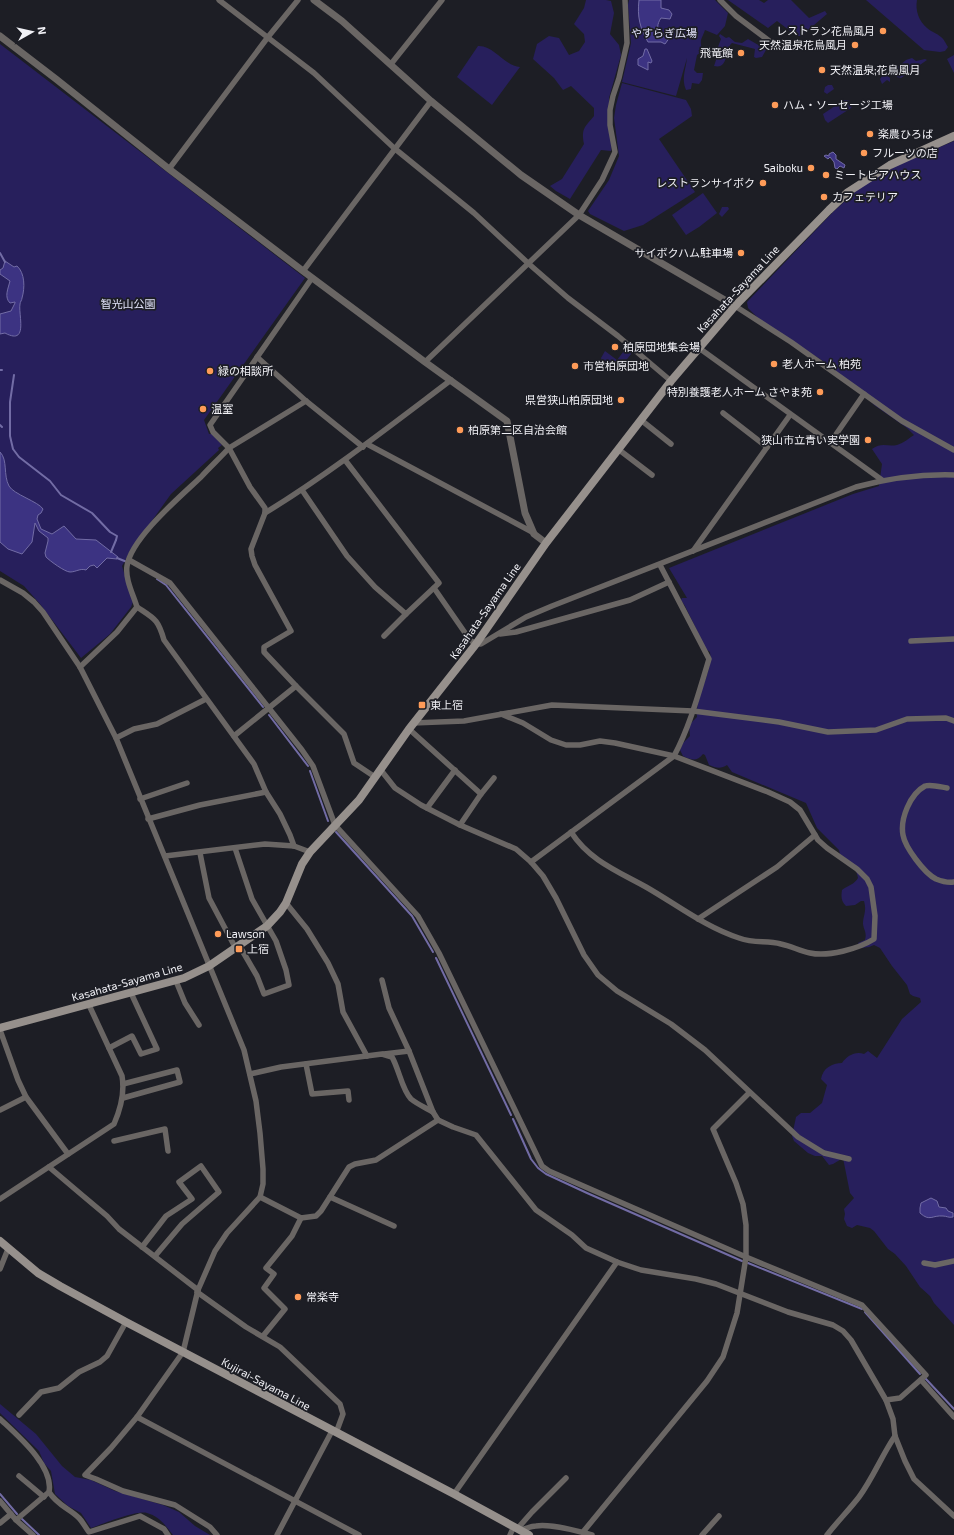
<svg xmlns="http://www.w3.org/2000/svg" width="954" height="1535" font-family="'Exo 2','Noto Sans JP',sans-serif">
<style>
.green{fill:#271f5c}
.water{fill:#3c3382;stroke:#726ca5}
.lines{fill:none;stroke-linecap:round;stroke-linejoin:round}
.stream{stroke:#726ca5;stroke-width:2}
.minor{stroke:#6a6664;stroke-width:5.5}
.tertiary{stroke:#6a6664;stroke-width:7}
.secondary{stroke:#96908c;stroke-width:8}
.poi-dot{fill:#fe9b58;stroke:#1d1e25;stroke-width:1.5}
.labels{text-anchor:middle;stroke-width:3.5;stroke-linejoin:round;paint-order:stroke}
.poi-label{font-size:11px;fill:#f1f1f6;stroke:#1d1e25;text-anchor:start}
.park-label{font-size:11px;fill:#e1e2f9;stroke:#1d1e25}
.street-label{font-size:11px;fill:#f1f1f6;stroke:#1d1e25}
</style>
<rect width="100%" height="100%" fill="#1d1e25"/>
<!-- green -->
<g class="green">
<path d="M586 0H606L611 1 614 13 610 34 619 45 621 55 609 98V131L612 145 611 151 601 150 570 199 556 191 550 186 562 179 584 144C581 128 585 127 594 116V108L571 86 563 90 554 78 533 59 537 44 549 36 559 38 569 55 579 51 585 42 584 34 574 24 584 8Z"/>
<path d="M629 0H715L728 13 725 26 717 35 705 30C704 33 702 37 701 40 700 46 704 51 697 55L694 70 697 73H703L702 80 699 84 692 83 691 89 686 90C681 78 686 69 687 58L676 96 622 82 631 43 628 5Z"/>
<path d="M728 0H759L764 3 768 0H791L809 18 825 11 827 14 801 36H797L777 21 768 28Z"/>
<path d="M866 0H917C915 11 919 21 927 28 931 32 937 33 941 37 944 39 946 44 948 47L945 51 940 52 924 50Z"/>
<path d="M720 34 726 38 729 37 735 42 742 43 748 39 760 46H765L766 50 762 57 756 58 754 57 755 49 732 43C725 48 729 70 714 66L716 60 714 56 715 53 716 52 721 39 719 36Z"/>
<path d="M0 44 305 278 204 420 209 434H212L222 445 218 448 219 450 171 494 131 550 122 566 133 602 131 607 110 634 81 658 40 604 24 586 0 571Z"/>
<path d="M478 46C494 45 504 66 520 67L492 105 457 77Z"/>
<path d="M954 55V73L947 59Z"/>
<path d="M912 58 916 61 925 59 927 60 901 78 897 77 893 71 906 60Z"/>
<path d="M886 74 890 78V82L887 80 882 84 880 79 883 75Z"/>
<path d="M622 83 686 100 691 109 692 116 659 139 695 192 643 225 624 231 590 214 588 211 609 180 619 156 614 118 616 105Z"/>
<path d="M828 85H832L834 89 827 94 824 92 825 87Z"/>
<path d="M844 100H848L852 106 851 108 828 123 825 120 823 114Z"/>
<path d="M954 141V1325L934 1303 930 1296 920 1287 906 1266 895 1254 888 1249 874 1231 870 1228 857 1225 852 1228 847 1226 844 1219 845 1214 844 1209 854 1198 850 1193 843 1158 833 1164 829 1165 822 1156H815L808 1153 794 1141 792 1136 796 1117 801 1113H810L822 1103 827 1085 821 1079C823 1068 832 1063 842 1063 847 1056 855 1051 864 1054L868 1051 877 1058 902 1019 921 1002 920 998 913 996 910 994 907 985 892 966 880 948 874 945 869 947 861 948 858 943 865 940C867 932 864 931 863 924 863 915 867 912 864 901H861L855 905 846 906C841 901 841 897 842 890 847 886 855 884 858 878L855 866 840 854 839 850 817 828 806 803 732 772 727 765C721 769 716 768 709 765L705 755 703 754C697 762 691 760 683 756L680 750 683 743 690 736 689 725 697 717C695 694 713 674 710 652L706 649 685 606 681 600 682 598H687L669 568 853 494 879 486 882 464 872 449C882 442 887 447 897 445 904 443 909 438 914 435L907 428 874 405 859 388 830 368 823 361 763 323 748 308 747 302 834 211 862 186 898 165Z"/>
<path d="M703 193 717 213 699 227 686 235 672 215Z"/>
<path d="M722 207H728L729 209 722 217 719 214Z"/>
<path d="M627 347 631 354 618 371 602 361 601 358 605 351 617 360Z"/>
<path d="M0 1404 36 1434 62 1466 75 1477 91 1480 115 1491 163 1505 179 1512 195 1526 210 1535H173C166 1526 159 1516 147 1513 136 1510 103 1524 91 1528L81 1513 68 1506 55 1494 51 1471 44 1463 39 1451 0 1413Z"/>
</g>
<!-- water -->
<g class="water">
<path d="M639 0H661V8L669 10 672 14 670 19 661 18C657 24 656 30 662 34L666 33 667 35 670 37 665 44 661 42H648C640 28 637 17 639 0Z"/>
<path d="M645 49H647L652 61 651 63 648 62V70L638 65V59L643 56Z"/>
<path d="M833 152 836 155V159L845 165 844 168 840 166 837 169 835 168 834 162 830 157 828 159 824 156 826 155 829 156V154Z"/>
<path d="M5 261 14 267 17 266C25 273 25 288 22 298 22 300 20 302 20 304 18 314 29 346 5 333L0 334V314L11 311 15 303V302L10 303C4 297 8 289 10 281L0 274V270L3 268Z"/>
<path d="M0 452C8 460 3 475 9 486 13 494 39 502 43 509L41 513 38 515 37 519 41 529 52 534 64 526 76 539 96 540 118 557 117 559 107 558 97 568 94 565 90 566 86 570C80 568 76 572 70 572 65 572 50 561 46 557L45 553 48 541V538L39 531 35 523 32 542 22 554 8 549 0 542Z"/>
<path d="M931 1198 937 1201 939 1207 946 1208 948 1211 953 1213V1217C948 1218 947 1216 943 1216 932 1215 930 1222 920 1213V1208L921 1203Z"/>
</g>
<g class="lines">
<!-- stream -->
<g class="stream">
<path d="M0 253 5 262"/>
<path d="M0 370H2"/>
<path d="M14 375 10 402V436L13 449 19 457 50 481 61 495 92 513 110 532 117 536 116 540"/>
<path d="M0 425 2 427"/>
<path d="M111 552 116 540"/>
<path d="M117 558 127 562"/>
<path d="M157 579 166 585 263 707"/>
<path d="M269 715 308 766"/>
<path d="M310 771 328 821"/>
<path d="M336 832 412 916 433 952"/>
<path d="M436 958 511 1115"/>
<path d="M513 1119 531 1159 538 1168 546 1174 587 1193 742 1261"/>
<path d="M748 1263 862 1309"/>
<path d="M865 1312 920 1374"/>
<path d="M925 1378 954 1409"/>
<path d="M0 1494 17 1514"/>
<path d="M22 1519 39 1535"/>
</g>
<!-- minor -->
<g class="minor">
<path d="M219 0 314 73 394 148 474 213 529 264 568 298 618 336 671 381"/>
<path d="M720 0 736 16 772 43"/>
<path d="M391 64 442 0"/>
<path d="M169 169 268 37 298 0"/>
<path d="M303 271 431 101"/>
<path d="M735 306 791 342 902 421 954 450"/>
<path d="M699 348 882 480"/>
<path d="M257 357 306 401 363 447"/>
<path d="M425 362 579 215 602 180 615 152 610 125V110L613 96 619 78 627 43 625 0"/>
<path d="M306 401 229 448 250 487 265 508V513L251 549 252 556 255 565 291 631 264 647V652L296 686 344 734 354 763 375 777"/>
<path d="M723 413 767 447"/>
<path d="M641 420 671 444"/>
<path d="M830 443 864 394"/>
<path d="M367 444 534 533"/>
<path d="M618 449 652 475"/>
<path d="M302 490 347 556 375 587 406 614 439 583 345 460"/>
<path d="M265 513C330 473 390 426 451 380"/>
<path d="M693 551 790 415"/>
<path d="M129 560 170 583 302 750 313 766 335 825 418 916 439 953 542 1166 549 1171 746 1257 862 1305 926 1375 900 1398 886 1400"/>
<path d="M0 580 23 593 34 602 43 612 80 667 116 738 244 1050 256 1101 260 1133 263 1169V1184L260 1197 227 1233 215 1251 198 1290 183 1352 137 1417 111 1448 85 1475 96 1479 123 1491 175 1505 210 1527 217 1535"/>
<path d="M434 588 470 640 476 644H481L526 617 552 606 856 487C890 478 920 474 954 475"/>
<path d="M137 607C155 619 158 619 164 640L254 764 266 792 280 814 290 835 294 846"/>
<path d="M500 634 516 632 630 600 669 582"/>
<path d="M384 636 406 614"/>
<path d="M911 641 954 639"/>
<path d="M80 667 117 632 137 607C133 594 125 579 127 566 131 538 181 496 201 477 210 467 220 458 229 448L213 432 210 425 312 278"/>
<path d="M501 714 523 723 551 740 566 745H580L600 741 615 743 674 756 768 792 790 802 800 810 818 840 827 848 857 869 867 879 871 887 875 916 874 939C858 949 828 957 810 953 800 951 791 946 781 944 766 940 755 944 739 938 705 927 676 904 646 887 617 871 589 860 571 832"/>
<path d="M413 723 464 721 552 705 693 711 779 722 828 732 876 730 907 719 946 718 954 721"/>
<path d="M234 736 296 686"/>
<path d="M116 738 134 729 157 724 206 699"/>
<path d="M380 769 395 788 421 805 460 825 481 794 409 729"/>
<path d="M947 788C941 787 931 784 925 786 910 794 900 819 903 835 905 847 924 873 936 879 941 881 949 883 954 882"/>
<path d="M481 794 494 778"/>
<path d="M140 799 187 783"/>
<path d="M427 808 455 770"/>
<path d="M148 819 200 805 266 792"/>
<path d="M460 825 516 849 531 862 543 876 556 898 584 955 598 975 617 991 671 1024 705 1050 798 1137 824 1153 849 1159"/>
<path d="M235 848 252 899 276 941 286 970 289 985 264 994 257 976 239 945"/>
<path d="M200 853 209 898 235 947"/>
<path d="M165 856 265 844 294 846 310 852"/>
<path d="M531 862 674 756C690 726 699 692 709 659L660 565"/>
<path d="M286 903 307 929 328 963 338 984 343 1012 367 1056"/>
<path d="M698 919 777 867 815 835"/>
<path d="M382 980 389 1008 409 1051 433 1112 438 1120 453 1127 476 1135 536 1210 572 1235 586 1248 617 1262 641 1270 696 1279 716 1284 788 1312 833 1325 843 1331 851 1340 886 1400 893 1419 895 1436 905 1461 914 1479 954 1516"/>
<path d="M176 981 185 1003 199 1025"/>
<path d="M0 1030 18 1080 26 1097 68 1154"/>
<path d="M109 1048 132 1036 141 1054 157 1049 131 993"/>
<path d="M384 1054 409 1051"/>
<path d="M306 1064 312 1094 348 1091 349 1100"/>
<path d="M250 1074 281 1067 382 1054 392 1057C399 1069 402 1090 411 1099 417 1104 426 1108 433 1112"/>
<path d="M123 1098 180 1082 177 1070 123 1084"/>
<path d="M0 1110 26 1097"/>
<path d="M114 1141 165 1129 168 1151"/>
<path d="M49 1167 82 1195 107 1216 119 1229 198 1290"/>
<path d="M260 1197 301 1218 316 1216 321 1211 349 1167 355 1164 376 1160 438 1120"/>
<path d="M330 1197 394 1226"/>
<path d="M0 1199 114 1124C121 1108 125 1093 122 1076L89 1005"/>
<path d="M142 1247 166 1216 192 1199 179 1182 201 1166 219 1192 182 1224 155 1256"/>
<path d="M924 1263 935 1265 954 1261"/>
<path d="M0 1269 8 1249"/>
<path d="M197 1292 246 1327 280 1347 340 1404 343 1414 336 1433"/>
<path d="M263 1336 285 1309 264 1288 274 1274 266 1268 292 1236 301 1218"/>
<path d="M921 1380 954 1417"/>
<path d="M19 1415 41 1392 59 1388 79 1372 100 1362 107 1356 126 1322"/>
<path d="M137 1417 359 1535"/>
<path d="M0 1419C17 1435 54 1466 49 1492L16 1520"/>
<path d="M19 1476 44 1497"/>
<path d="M49 1492C58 1506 69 1508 79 1518 83 1522 85 1527 89 1532L140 1516 164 1529 168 1535"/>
<path d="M454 1494 617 1262"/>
<path d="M0 1501 16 1520 33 1535"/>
<path d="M0 1523 11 1514"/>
<path d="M518 1528 532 1512 566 1478"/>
<path d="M521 1530C526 1529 531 1526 536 1526 550 1524 578 1531 592 1535"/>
<path d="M583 1532 707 1381 723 1357 737 1313 746 1257V1225L743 1204 736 1183 713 1129 749 1093"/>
<path d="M277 1535 332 1431"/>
<path d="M510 1535 514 1526"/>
<path d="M702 1535 719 1516"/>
<path d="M827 1535C837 1522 849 1510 859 1497 873 1478 882 1455 895 1436"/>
</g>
<!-- tertiary -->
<g class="tertiary">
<path d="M314 0 342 21 431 101 521 175 579 215 735 306"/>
<path d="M0 36 56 79 169 169 303 271 425 362 507 421 525 513 534 534 546 543"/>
</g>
<!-- secondary -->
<g class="secondary">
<path d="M0 1028 184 978 209 966 267 926 280 912 286 903 302 864 310 852 359 800 409 729 476 644 546 543 671 381 735 306 829 210 848 192 890 165 954 136"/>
<path d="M0 1241 38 1273 60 1286 126 1322 454 1494 529 1535"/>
</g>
</g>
<!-- markers -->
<g class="poi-dot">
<circle cx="883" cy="31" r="4"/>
<circle cx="855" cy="45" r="4"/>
<circle cx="741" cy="53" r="4"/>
<circle cx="822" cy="70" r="4"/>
<circle cx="775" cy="105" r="4"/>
<circle cx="870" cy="134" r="4"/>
<circle cx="864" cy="153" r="4"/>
<circle cx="811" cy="168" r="4"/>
<circle cx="826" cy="175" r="4"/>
<circle cx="763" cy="183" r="4"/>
<circle cx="824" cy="197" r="4"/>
<circle cx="741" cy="253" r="4"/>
<circle cx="615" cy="347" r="4"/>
<circle cx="774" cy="364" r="4"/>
<circle cx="575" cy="366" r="4"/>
<circle cx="210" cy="371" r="4"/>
<circle cx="820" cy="392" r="4"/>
<circle cx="621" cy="400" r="4"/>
<circle cx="203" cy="409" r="4"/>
<circle cx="460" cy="430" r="4"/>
<circle cx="868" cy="440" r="4"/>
<rect x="418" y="701" width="8" height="8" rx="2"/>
<circle cx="218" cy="934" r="4"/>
<rect x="235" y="945" width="8" height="8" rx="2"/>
<circle cx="298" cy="1297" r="4"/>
</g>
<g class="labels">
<!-- poi labels -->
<g class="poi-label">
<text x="875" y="35" text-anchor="end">レストラン花鳥風月</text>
<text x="847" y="49" text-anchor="end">天然温泉花鳥風月</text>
<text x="733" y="57" text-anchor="end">飛竜館</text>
<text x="830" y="74">天然温泉;花鳥風月</text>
<text x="783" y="109">ハム・ソーセージ工場</text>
<text x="878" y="138">楽農ひろば</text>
<text x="872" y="157">フルーツの店</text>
<text x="803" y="172" text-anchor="end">Saiboku</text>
<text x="834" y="179">ミートピアハウス</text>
<text x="755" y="187" text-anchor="end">レストランサイボク</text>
<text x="832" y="201">カフェテリア</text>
<text x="733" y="257" text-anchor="end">サイボクハム駐車場</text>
<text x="623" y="351">柏原団地集会場</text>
<text x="782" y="368">老人ホーム 柏苑</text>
<text x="583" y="370">市営柏原団地</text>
<text x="218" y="375">緑の相談所</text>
<text x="812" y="396" text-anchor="end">特別養護老人ホーム さやま苑</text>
<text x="613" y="404" text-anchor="end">県営狭山柏原団地</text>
<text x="211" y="413">温室</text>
<text x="468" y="434">柏原第二区自治会館</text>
<text x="860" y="444" text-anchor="end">狭山市立青い実学園</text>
<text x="430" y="709">東上宿</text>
<text x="226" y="938">Lawson</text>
<text x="247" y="953">上宿</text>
<text x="306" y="1301">常楽寺</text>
</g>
<!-- park labels -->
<g class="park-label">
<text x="664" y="37">やすらぎ広場</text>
<text x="128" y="308">智光山公園</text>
</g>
<!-- street labels -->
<g class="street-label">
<text transform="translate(738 289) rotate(-47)" y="4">Kasahata-Sayama Line</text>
<text transform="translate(485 611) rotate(-55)" y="4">Kasahata-Sayama Line</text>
<text transform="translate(127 982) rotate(-16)" y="4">Kasahata-Sayama Line</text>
<text transform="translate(266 1384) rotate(28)" y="4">Kujirai-Sayama Line</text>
</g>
</g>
<!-- north arrow -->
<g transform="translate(32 32) rotate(82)" stroke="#1d1e25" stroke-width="3" paint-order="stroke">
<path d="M0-3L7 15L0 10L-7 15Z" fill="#f1f1f6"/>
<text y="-6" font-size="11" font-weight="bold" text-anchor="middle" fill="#f1f1f6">N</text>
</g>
</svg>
